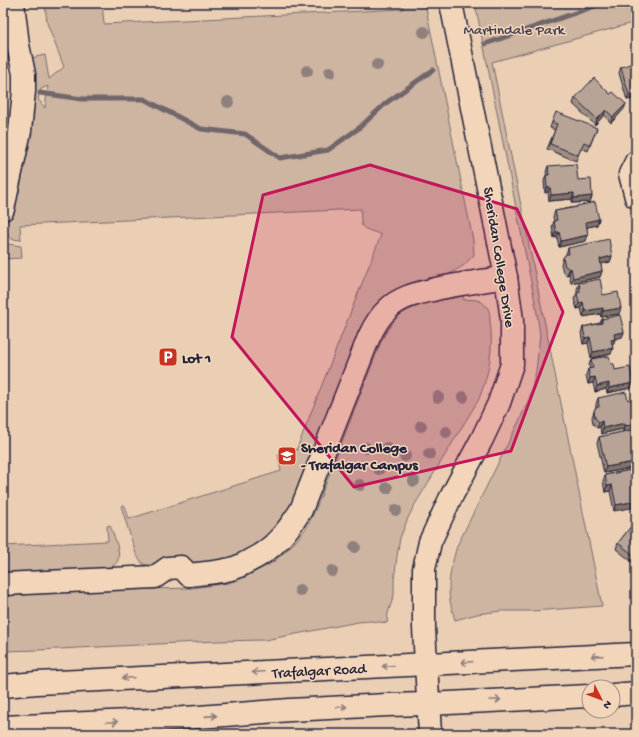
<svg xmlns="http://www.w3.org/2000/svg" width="639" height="737" font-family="'Gochi Hand',sans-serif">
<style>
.green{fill:#cdb5a2;stroke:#786c6e;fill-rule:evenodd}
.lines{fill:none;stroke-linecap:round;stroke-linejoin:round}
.stream{stroke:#71666b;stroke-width:5}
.minor-casing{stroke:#22223b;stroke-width:25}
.major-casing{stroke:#22223b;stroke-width:25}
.minor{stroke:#f3d6b9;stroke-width:22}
.major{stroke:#f3d6b9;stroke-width:22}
.tree{fill:#8f807d}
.wall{fill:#9e8d81;stroke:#22223b}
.shaded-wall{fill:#817369;stroke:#22223b}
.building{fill:#b8a496;stroke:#22223b}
.oneway{stroke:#8a7c7a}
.marked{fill:#c2185b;fill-opacity:0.2;stroke:#c2185b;stroke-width:3;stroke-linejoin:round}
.labels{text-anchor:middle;stroke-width:3;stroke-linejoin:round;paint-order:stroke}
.park-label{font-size:15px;fill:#443f50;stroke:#f3d6b9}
.street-label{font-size:15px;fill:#22223b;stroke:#f3d6b9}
.poi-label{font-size:15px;font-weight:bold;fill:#22223b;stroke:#f3d6b9;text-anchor:start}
</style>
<rect width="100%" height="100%" fill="#ebcfb4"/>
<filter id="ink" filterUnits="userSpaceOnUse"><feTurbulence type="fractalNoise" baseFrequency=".025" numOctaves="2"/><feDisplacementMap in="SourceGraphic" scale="8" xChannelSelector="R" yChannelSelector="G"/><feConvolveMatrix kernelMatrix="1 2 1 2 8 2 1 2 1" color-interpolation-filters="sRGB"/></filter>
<g filter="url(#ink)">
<!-- green -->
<g class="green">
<path d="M45 3H102L104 24 403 9V3H425L473 240 474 255 463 266 446 276 416 284 392 293 293 504 274 530 255 546 235 556 205 565 154 567 143 564 136 554 121 506 124 505 125 506 129 519 281 471 278 455 292 461 381 235C362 226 360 233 361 209L20 225 21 240 11 239 3 230V225L13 211 31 58 45 55 49 79 64 67 47 23ZM48 86 45 108 38 99 41 89Z"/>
<path d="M475 3H636V22L492 62 602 606 532 611H501L477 614 455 620C452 610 449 600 449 589 449 575 453 560 457 546L521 417 530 396 536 371 540 335 536 307Z"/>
<path d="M3 67C10 75 6 104 5 115L3 114Z"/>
<path d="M3 239 8 244 21 246 22 258 3 259Z"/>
<path d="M463 296 464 300C472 299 481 299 486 306 490 310 490 316 490 321 494 349 489 373 479 399L414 506 408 518 400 538 397 556 394 581V595L388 613 387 623 371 621 358 622 265 640 217 641 39 650 3 651V596L104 590 193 588 228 583 241 579 274 562 295 542 307 527 317 506 382 339C387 331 392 321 400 315 418 302 442 300 463 296Z"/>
<path d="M110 525C113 534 121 551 118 560 117 564 112 566 109 569L3 574V546L108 541 107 526Z"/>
</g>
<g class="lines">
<!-- stream -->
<g class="stream">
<path d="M485 44 604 3"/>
<path d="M40 93 82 99H144L201 129 245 134 280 158 328 150 359 128 386 103 433 70"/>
</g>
<defs>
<g id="minor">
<path d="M636 162 630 174 636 197"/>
<path d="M3 209 20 131 24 91V74L18 45 13 3"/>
<path d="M189 575C201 573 214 573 226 570 234 569 242 565 249 561 274 549 286 533 301 510L369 337C374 326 379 317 388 309 401 296 420 293 436 289 459 284 483 281 506 277"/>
<path d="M3 584 155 577 168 568 181 567 189 575"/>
<path d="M430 734 424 628V569L430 542 450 499 482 439 499 403 512 364V320L506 277 451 3"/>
</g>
<g id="major">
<path d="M3 686 37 683 636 654"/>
<path d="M613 695 636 693"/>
<path d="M3 727 172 719 290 710 387 705 428 704 589 696"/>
</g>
</defs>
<!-- minor casing -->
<use href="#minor" class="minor-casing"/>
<!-- major casing -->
<use href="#major" class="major-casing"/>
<!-- minor -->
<use href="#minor" class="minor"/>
<!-- major -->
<use href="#major" class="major"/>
</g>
<!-- trees -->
<g class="tree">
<circle cx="424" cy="32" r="6"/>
<circle cx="377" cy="65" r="6"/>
<circle cx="307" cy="71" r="6"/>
<circle cx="330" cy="72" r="6"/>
<circle cx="228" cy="102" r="6"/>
<circle cx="438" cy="397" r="6"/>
<circle cx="463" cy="397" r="6"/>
<circle cx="421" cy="426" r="6"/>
<circle cx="446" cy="432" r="6"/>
<circle cx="366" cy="448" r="6"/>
<circle cx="387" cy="448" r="6"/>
<circle cx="429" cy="454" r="6"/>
<circle cx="405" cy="456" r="6"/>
<circle cx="379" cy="469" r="6"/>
<circle cx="414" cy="481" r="6"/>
<circle cx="360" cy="485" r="6"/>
<circle cx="387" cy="488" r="6"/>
<circle cx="396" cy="510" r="6"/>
<circle cx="355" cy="547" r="6"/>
<circle cx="332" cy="571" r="6"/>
<circle cx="300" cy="590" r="6"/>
</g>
<!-- wall -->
<g class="wall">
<path d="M621 67 636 98 627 100 619 73Z"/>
<path d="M575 98 624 109 611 123 604 115 595 125 573 104Z"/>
<path d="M552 122 597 128 588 151 581 148 576 161 547 149 555 130 550 128Z"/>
<path d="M548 166 592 196 590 202 572 203V199L549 201 548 192 545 193 544 181 546 175H547L546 172Z"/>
<path d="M577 206 599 219 597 225 587 227 586 241 559 247 557 237 554 238 552 227 554 221 553 217 555 211 576 207Z"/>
<path d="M568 248 612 256 610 262 601 264 602 271 600 277 571 283 569 274 567 275 563 272 561 264 563 258 566 254Z"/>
<path d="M579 283 603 295 619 314 601 317 600 314 583 317 581 308 577 309 574 299 577 293V289Z"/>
<path d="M602 319 624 332 622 337 615 339 613 345H612L611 354 591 358 588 343 583 344 581 333 583 327 600 323Z"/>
<path d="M591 359 611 364 615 370 633 383 631 388 607 393 606 389 595 392 593 383 588 384 586 375 588 369H590L589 365Z"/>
<path d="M598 398 628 400 633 406 636 405V429L623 432V429L601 434 600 427 597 428 593 424 592 417 594 411 596 407V404Z"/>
<path d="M636 429V452L634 458 632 468 604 473 597 443 599 437Z"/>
<path d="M636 469 614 511 610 491 605 492 603 481 605 475Z"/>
<path d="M636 520V565L616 549 618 543Z"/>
</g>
<!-- shaded-wall -->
<g class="shaded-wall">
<path d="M636 93V98L627 100 629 95Z"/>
<path d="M626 104 624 109 611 123 613 117Z"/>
<path d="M606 110 604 115 595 125 597 119Z"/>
<path d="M547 187H550L548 192 545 193Z"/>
<path d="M574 193 572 199 549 201 551 195Z"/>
<path d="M592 196 590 202 572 203 574 198Z"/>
<path d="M599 219 597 225 584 228 586 222Z"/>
<path d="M556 232H559L557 237 554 238Z"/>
<path d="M588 235 586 241 559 247 561 241Z"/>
<path d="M612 256 610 262 597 265 600 259Z"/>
<path d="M571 268 569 274 567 275 569 269Z"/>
<path d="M602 271 600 277 571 283 573 278Z"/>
<path d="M583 302 581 308 577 309 579 303Z"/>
<path d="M603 308 600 314 583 317 585 311Z"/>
<path d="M621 308 619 314 601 317 603 311Z"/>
<path d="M624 332 622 337 612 340 614 334Z"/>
<path d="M590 337 588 343 583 344 585 338Z"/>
<path d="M615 339 613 345 609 346 611 340Z"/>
<path d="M613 348 611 354 591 358 593 352Z"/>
<path d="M595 377 593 383 588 384 590 378Z"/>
<path d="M609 383 606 389 595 392 597 386Z"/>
<path d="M633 383 631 388 607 393 609 388Z"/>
<path d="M602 421 600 427 597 428 599 422Z"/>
<path d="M625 423 623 429 601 434 603 428Z"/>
<path d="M636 423V429L623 432 625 426Z"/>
<path d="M635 447H636V452L634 458H631Z"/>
<path d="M634 462 632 468 604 473 606 467Z"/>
<path d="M612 485 610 491 605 492 607 486Z"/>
<path d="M636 501V507L614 511 616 505Z"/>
</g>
<!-- building -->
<g class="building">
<path d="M636 62V93L629 95 621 67Z"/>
<path d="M594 78 610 94 613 92 626 104 613 117 606 110 597 119 575 98Z"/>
<path d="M556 112 597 128 590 145 584 142 578 155 550 144 557 124 552 122Z"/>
<path d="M576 164 578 180 591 179 592 196 574 198V193L551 195 550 187H547L546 175H549L548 166Z"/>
<path d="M595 202 599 219 586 222 588 235 561 241 559 232H556L554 221 557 220 555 211 577 207V206Z"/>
<path d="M609 239 612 256 600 259 602 271 573 278 571 268 569 269 565 266 563 258 566 254H569L568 248Z"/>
<path d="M600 279 603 295 618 292 621 308 603 311V308L585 311 583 302 579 303 577 293 580 292 579 283Z"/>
<path d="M620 315 624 332 614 334 615 339 611 340 613 348 593 352 590 337 585 338 583 327 602 323V319Z"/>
<path d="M609 356 611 364H614L615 370 630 367 633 383 609 388V383L597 386 595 377 590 378 588 369 593 368 591 359Z"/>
<path d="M626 392 628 400 631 399 633 406 636 405V423L625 426V423L603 428 602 421 599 422 595 418 594 411 596 407H599L598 398Z"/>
<path d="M636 429V447H635L636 452 633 453 634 462 606 467 599 437Z"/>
<path d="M636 469V501L616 505 612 485 607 486 605 475Z"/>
<path d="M636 520V557L618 543Z"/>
</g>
<!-- one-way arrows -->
<defs><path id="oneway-shaft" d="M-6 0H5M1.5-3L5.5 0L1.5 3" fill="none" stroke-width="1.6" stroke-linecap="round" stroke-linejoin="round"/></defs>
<g class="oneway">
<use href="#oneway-shaft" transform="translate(597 656) rotate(178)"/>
<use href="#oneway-shaft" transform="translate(467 662) rotate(177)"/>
<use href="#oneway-shaft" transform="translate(388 666) rotate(176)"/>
<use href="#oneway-shaft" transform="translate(258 672) rotate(177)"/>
<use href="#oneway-shaft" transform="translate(128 678) rotate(177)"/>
<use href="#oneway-shaft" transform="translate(495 700) rotate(-3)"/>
<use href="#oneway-shaft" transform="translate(341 707) rotate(-3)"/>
<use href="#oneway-shaft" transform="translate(211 716) rotate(-4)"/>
<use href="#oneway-shaft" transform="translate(112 722) rotate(-3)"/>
</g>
</g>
<!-- marked area -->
<path class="marked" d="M370 165 517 209 563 312 511 451 354 487 232 337 263 195Z"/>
<!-- icons -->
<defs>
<symbol id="parking-square" viewBox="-11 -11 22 22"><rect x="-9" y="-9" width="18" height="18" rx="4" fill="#c8321e" stroke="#f3d6b9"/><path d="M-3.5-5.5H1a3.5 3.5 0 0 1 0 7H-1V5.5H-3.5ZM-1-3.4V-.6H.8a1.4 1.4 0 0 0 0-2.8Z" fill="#fff"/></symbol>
<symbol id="university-square" viewBox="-11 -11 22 22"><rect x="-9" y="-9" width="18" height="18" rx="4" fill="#c8321e" stroke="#f3d6b9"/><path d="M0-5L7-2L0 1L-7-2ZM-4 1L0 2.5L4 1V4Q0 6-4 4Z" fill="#fff"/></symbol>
</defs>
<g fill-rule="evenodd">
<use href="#parking-square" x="157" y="346" width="22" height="22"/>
<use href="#university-square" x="276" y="445" width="22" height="22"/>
</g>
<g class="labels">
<!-- park labels -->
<g class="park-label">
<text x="514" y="34">Martindale Park</text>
</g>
<!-- street labels -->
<g class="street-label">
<text transform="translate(500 257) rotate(81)" y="5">Sheridan College Drive</text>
<text transform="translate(319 670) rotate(-3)" y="5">Trafalgar Road</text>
</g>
<!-- poi labels -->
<g class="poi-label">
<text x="182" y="362">Lot 1</text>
<text x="301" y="452">Sheridan College<tspan x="301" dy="17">- Trafalgar Campus</tspan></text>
</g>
</g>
<!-- margin -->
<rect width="639" height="737" fill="none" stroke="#f3d6b9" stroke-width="16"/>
<rect x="8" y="8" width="623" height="721" fill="none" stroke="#22223b" stroke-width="1.5" filter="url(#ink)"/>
<!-- north arrow -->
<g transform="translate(601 699) rotate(132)"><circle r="19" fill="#f3d6b9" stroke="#9f8e87"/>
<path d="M0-3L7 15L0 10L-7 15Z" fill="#c8321e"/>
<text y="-6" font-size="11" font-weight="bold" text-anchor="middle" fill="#22223b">N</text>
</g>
</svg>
